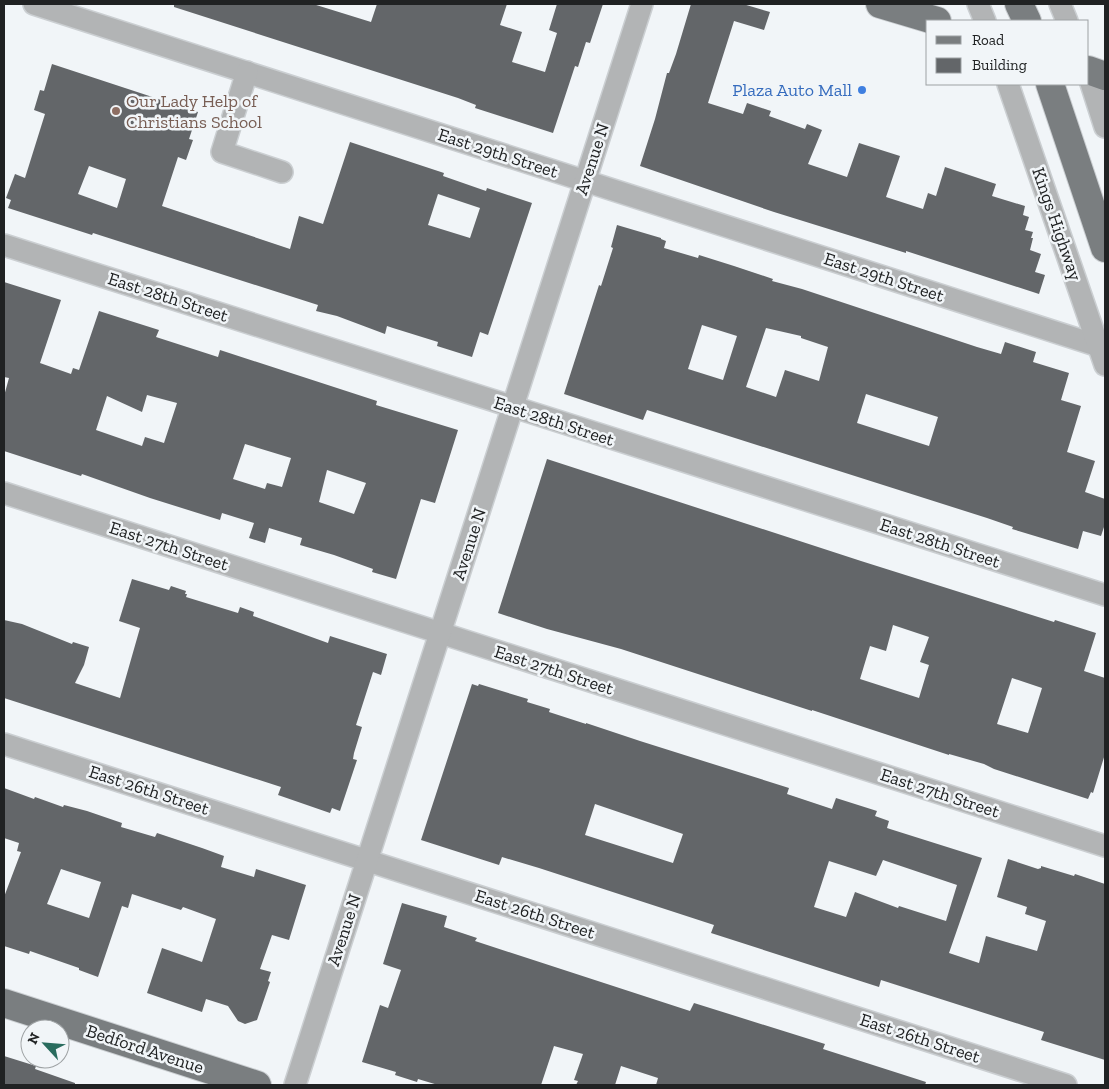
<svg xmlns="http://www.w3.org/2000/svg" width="1109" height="1089" font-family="'Zilla Slab',serif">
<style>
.building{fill:#636669;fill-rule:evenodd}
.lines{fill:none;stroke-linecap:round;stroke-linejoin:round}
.minor-casing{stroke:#cbcfd2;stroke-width:24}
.major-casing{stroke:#cbcfd2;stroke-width:30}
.minor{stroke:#b2b4b5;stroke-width:21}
.major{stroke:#7a7e80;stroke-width:28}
.shop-dot{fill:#3f7fe0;stroke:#f1f5f8;stroke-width:2}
.education-dot{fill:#8d6e63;stroke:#f1f5f8;stroke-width:2}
.labels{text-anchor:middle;stroke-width:5;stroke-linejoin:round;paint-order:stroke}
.shop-label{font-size:18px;fill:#366cbe;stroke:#f1f5f8;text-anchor:end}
.education-label{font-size:18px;fill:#785e54;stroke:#f1f5f8;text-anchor:start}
.street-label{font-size:18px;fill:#202223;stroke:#f1f5f8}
</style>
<rect width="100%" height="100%" fill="#f1f5f8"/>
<!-- building -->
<g class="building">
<path d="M174 4H313L371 22 377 4H507L500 25 522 32 512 62 545 72 557 33 549 30 557 4H603L590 43 586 42 578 67 575 66 553 133 475 108 476 105 458 98 174 7Z"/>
<path d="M691 4H743L770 12 764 30 734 21 708 103 743 114 747 103 771 111 769 116 805 129 807 124 822 130 808 164 847 177 859 143 900 156 886 197 923 209 928 193 936 196 945 167 996 184 992 196 1025 206 1023 215 1029 217 1025 230 1033 232 1031 238H1033L1030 250 1041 254 1035 272 1045 275 1039 294 906 251V253L774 212 640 166 655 119 667 73H669L676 54Z"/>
<path d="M52 64 198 112 189 139 193 140 186 160 178 157 162 206 290 249 299 216 323 224 350 142 444 173 443 176 486 191 487 188 532 203 488 335 480 332 472 357 437 346 438 342 393 328 387 326 385 334 337 316 316 311 318 305 93 233 92 235 8 208 11 200 6 198 15 174 25 178 45 114 34 110 40 90 44 91ZM89 166 126 179 117 208 78 194ZM438 194 480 208 470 238 428 225Z"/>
<path d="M617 225 661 238V239L666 241 664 248 698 258 699 255 734 266 773 279 772 281 802 289 977 347 1001 354 1005 342 1036 352 1033 362 1069 373 1061 400 1081 406 1067 452 1095 461 1085 492 1105 499V524L1101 536 1083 531 1078 549 1012 529 1013 527 987 518 647 410 643 420 564 394 599 285 601 286 613 248 611 247ZM702 325 737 336 723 380 688 369ZM766 328 801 336V338L828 347 819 381 785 370 776 397 746 387ZM866 394 938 417 929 446 857 423Z"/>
<path d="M4 282 61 300 40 363 71 374 73 368 79 370 99 311 159 330 156 337 218 357 220 350 377 401 376 405 458 430 435 503 421 499 396 579 372 572 373 569 334 555 300 545 302 538 269 528 265 543 249 538 254 523 222 513 220 520 150 498 82 474 81 476 4 451V396L9 378 4 377ZM147 395 177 403 164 443 145 437 142 446 96 430 107 396 142 412ZM245 444 291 458 282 487 267 483 265 489 233 479ZM327 470 366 483 354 514 319 502Z"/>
<path d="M547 459 861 561 1054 622 1055 620 1096 633 1084 671 1105 678V754L1093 793 1091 792 1088 799 994 769 984 764 949 754V755L812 710V711L621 649 547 629 498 613ZM893 625 929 637 920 662 929 665 919 698 860 679 870 646 886 651ZM1012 678 1042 688 1028 733 997 724Z"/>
<path d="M132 579 169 590 171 586 186 591 185 594H187L186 597 238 613 240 607 254 612 253 616 328 643 330 636 387 654 381 675 373 672 356 725 362 727 354 753 353 759 357 760 340 811 332 808 330 813 278 795 281 787 4 698V620L22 624 72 644 73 642 89 647 84 665 75 683 120 698 140 628 119 621Z"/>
<path d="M472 684 478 686 479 684 528 699 527 702 550 709 549 712 586 724V723L640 741 789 788 787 794 832 809 836 798 877 811 875 816 889 821 887 828 890 829 982 858 949 953 979 963 986 936 1037 951 1046 921 1025 914 1027 907 997 897 1008 859 1038 869 1041 868V866L1074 876 1075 874 1105 884V1060L1041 1040 1044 1032 1022 1025 881 980 879 987 711 933 714 925 539 868 502 857 499 865 421 840ZM595 804 683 834 673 863 585 835ZM883 860 957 885 946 921 899 906 898 908 855 892 846 917 814 907 829 861 876 876Z"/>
<path d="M4 788 34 799 35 797 63 807 64 805 87 811 122 823 121 827 155 837 157 833 202 848 224 856 221 867 254 877 256 869 306 885 289 940 272 935 260 969 271 972 268 981 270 982 257 1020 245 1024 238 1021 228 1006 206 999 202 1012 147 993 162 948 202 962 216 919 183 907 181 910 132 894 128 908 122 906 98 977 79 970V968L30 951 29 954 4 946V897L21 852 17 851 19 843 4 838ZM61 869 101 882 89 918 47 904Z"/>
<path d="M402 903 447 916 444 927 477 938 475 941 690 1011 694 1003 825 1044 823 1049 926 1082 925 1085H656L658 1078 621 1066 615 1085H576L578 1081 574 1080 583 1054 554 1046 541 1085H438L418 1079 417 1082 395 1075 396 1072 362 1062 380 1005 388 1008 401 970 383 964Z"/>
<path d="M4 1056 36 1066 35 1069 75 1083V1085H4Z"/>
</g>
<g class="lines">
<defs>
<g id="minor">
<path d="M34 4 1105 348"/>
<path d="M978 4 985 21"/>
<path d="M1060 4 1067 21"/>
<path d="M247 72 222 152 282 172"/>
<path d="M1088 74 1105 127"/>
<path d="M1008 84 1105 365"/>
<path d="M4 245 1105 595"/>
<path d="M4 493 1105 846"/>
<path d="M4 744 1066 1085"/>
<path d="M295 1085 642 4"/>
</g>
<g id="major">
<path d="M880 4 937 21"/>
<path d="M1019 4 1027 21"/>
<path d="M1088 70 1105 76"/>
<path d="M1050 84 1105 248"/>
<path d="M4 1003 257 1085"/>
</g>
</defs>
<!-- minor casing -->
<use href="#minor" class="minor-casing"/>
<!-- major casing -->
<use href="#major" class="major-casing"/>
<!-- minor -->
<use href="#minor" class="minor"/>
<!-- major -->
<use href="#major" class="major"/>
</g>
<!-- markers -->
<circle class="shop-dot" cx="862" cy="90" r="5"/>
<circle class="education-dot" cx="116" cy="111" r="5"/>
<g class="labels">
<!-- shop labels -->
<g class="shop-label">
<text x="852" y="96">Plaza Auto Mall</text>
</g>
<!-- education labels -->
<g class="education-label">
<text x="126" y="107">Our Lady Help of<tspan x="126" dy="21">Christians School</tspan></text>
</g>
<!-- street labels -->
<g class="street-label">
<text transform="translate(498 153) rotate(18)" y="6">East 29th Street</text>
<text transform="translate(592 159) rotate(-72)" y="6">Avenue N</text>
<text transform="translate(1057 224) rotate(71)" y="6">Kings Highway</text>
<text transform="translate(884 277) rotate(18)" y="6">East 29th Street</text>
<text transform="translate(168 297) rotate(18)" y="6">East 28th Street</text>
<text transform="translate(554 421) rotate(18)" y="6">East 28th Street</text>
<text transform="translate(940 543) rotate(18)" y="6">East 28th Street</text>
<text transform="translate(469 544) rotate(-72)" y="6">Avenue N</text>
<text transform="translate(169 546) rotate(18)" y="6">East 27th Street</text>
<text transform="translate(554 670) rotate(18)" y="6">East 27th Street</text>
<text transform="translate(149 790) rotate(18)" y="6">East 26th Street</text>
<text transform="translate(940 793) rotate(18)" y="6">East 27th Street</text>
<text transform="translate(535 914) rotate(18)" y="6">East 26th Street</text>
<text transform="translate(344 930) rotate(-72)" y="6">Avenue N</text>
<text transform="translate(920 1038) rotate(18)" y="6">East 26th Street</text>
<text transform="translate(145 1049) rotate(18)" y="6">Bedford Avenue</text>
</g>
</g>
<!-- border -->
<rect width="1109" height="1089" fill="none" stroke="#202223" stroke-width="10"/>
<!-- legend -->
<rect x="926" y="20" width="162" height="65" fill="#f1f5f8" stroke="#9da1a3"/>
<rect x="936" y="36" width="25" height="8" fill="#7a7e80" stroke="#9da1a3"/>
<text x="972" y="45" font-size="15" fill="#202223">Road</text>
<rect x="936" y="58" width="25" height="15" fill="#636669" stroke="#9da1a3"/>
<text x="972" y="70" font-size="15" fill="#202223">Building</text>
<!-- north arrow -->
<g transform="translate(45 1044) rotate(296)"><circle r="24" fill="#f1f5f8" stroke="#9da1a3"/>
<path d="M0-4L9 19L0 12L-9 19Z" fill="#296c5e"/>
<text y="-8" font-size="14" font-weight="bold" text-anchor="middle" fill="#202223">N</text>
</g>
</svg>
